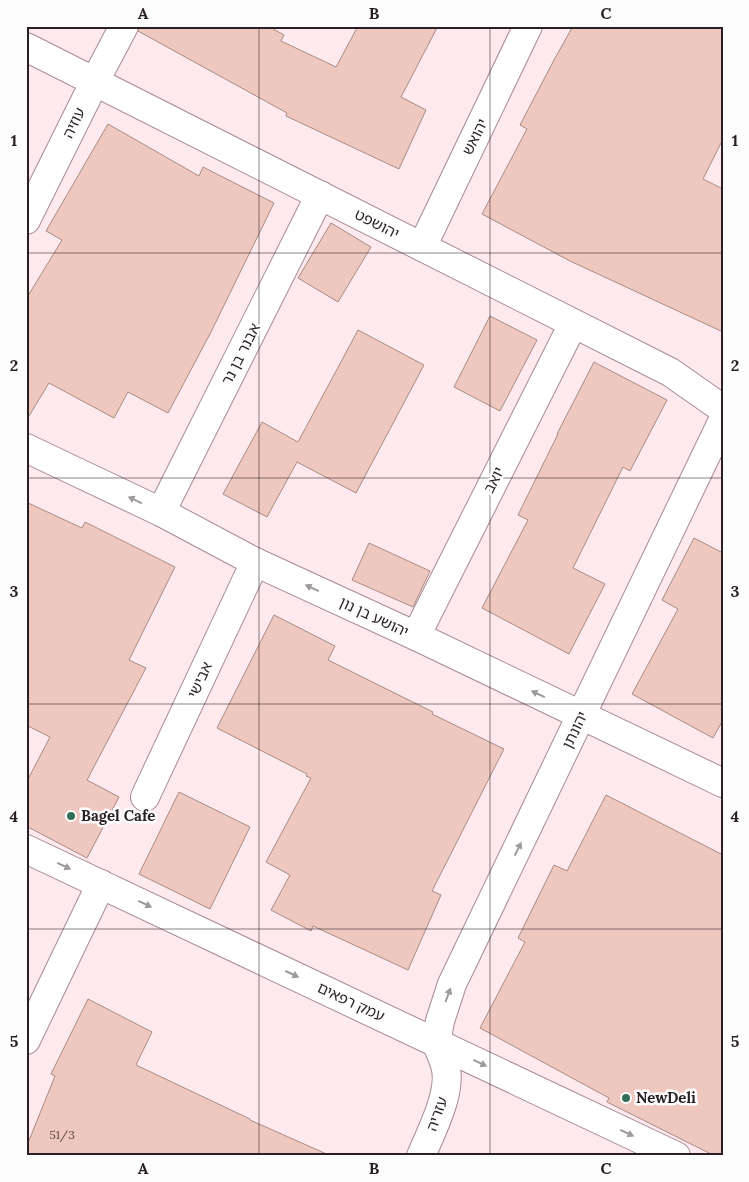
<svg xmlns="http://www.w3.org/2000/svg" width="749" height="1182" font-family="Lora,'Noto Sans Hebrew',serif">
<style>
.building{fill:#eec8be;stroke:#a98b84}
.lines{fill:none;stroke-linecap:round;stroke-linejoin:round}
.minor-casing{stroke:#a88a92;stroke-width:30}
.minor{stroke:#fff;stroke-width:28}
.oneway{fill:#9f9a9c}
.grid{fill:none;stroke:#2a1f22;stroke-width:1;stroke-opacity:0.55}
.poi-dot{fill:#346e58;stroke:#fdfdfd;stroke-width:2}
.labels{text-anchor:middle;stroke-width:5;stroke-linejoin:round;paint-order:stroke}
.number-label{font-size:12px;fill:#5b4949}
.street-label{font-size:15px;fill:#2a1f22;stroke:#fdfdfd}
.poi-label{font-size:15px;font-weight:bold;fill:#2a1f22;stroke:#fdfdfd;text-anchor:start}
.neatline{fill:none;stroke:#2a1f22;stroke-width:2}
.grid-label{font-size:16px;text-anchor:middle;font-weight:bold;fill:#2a1f22}
</style>
<rect width="100%" height="100%" fill="#fee9ee"/>
<!-- building -->
<g class="building">
<path d="M139 26H268L284 35 281 41 336 67 358 26H438L401 97 426 110 399 169 286 116 287 113 138 31Z"/>
<path d="M573 26H723V139L703 179 723 189V332L570 261 482 214 527 129 520 125 554 60Z"/>
<path d="M108 124 199 176 203 167 274 203 211 332 168 413 128 392 114 418 49 383 26 421V299L62 240 46 231Z"/>
<path d="M331 223 371 247 338 302 298 278Z"/>
<path d="M490 316 537 340 500 411 454 387Z"/>
<path d="M358 330 424 365 356 493 297 462 267 517 223 494 262 422 298 442Z"/>
<path d="M594 362 667 400 630 471 623 467 573 568 605 584 569 654 482 608 528 520 518 515 558 434H557Z"/>
<path d="M26 502 82 528 85 522 175 567 129 660 146 668 87 780 119 797 87 858 26 826V783L50 737 26 725Z"/>
<path d="M694 538 723 553V720L713 738 632 694 678 609 662 600Z"/>
<path d="M369 543 430 571 413 607 352 580Z"/>
<path d="M274 615 335 646 328 660 433 712 432 714 504 749 432 891 441 895 408 970 313 926 311 931 271 910 290 875 266 862 311 778 306 776 307 774 217 728Z"/>
<path d="M179 792 250 827 210 909 139 874Z"/>
<path d="M606 795 723 855V1156H715L607 1102 609 1098 480 1028 525 942 518 938 554 865 567 871Z"/>
<path d="M88 999 152 1032 136 1065 250 1119V1120L331 1156H26V1148L55 1076 51 1074Z"/>
</g>
<g class="lines">
<defs>
<g id="minor">
<path d="M26 47 670 372 723 409"/>
<path d="M26 220 95 81 124 26"/>
<path d="M422 247 528 26"/>
<path d="M26 448 161 512 255 562 416 636 723 783"/>
<path d="M161 512 320 195"/>
<path d="M416 636 573 324"/>
<path d="M145 797 255 562"/>
<path d="M26 849 676 1156"/>
<path d="M26 1040 101 884"/>
<path d="M436 1043 440 1021 452 984 723 420"/>
<path d="M421 1156C431 1132 451 1094 446 1069 444 1059 440 1051 436 1043"/>
</g>
</defs>
<!-- minor casing -->
<use href="#minor" class="minor-casing"/>
<!-- minor -->
<use href="#minor" class="minor"/>
</g>
<!-- one-way arrows -->
<defs><path id="oneway-solid" d="M-6-.8H1V-3.2L6.5 0L1 3.2V.8H-6Z" transform="scale(1.25)"/></defs>
<g class="oneway">
<use href="#oneway-solid" transform="translate(135 500) rotate(-154)"/>
<use href="#oneway-solid" transform="translate(312 588) rotate(-155)"/>
<use href="#oneway-solid" transform="translate(538 694) rotate(-155)"/>
<use href="#oneway-solid" transform="translate(518 849) rotate(-64)"/>
<use href="#oneway-solid" transform="translate(64 866) rotate(25)"/>
<use href="#oneway-solid" transform="translate(145 904) rotate(25)"/>
<use href="#oneway-solid" transform="translate(292 974) rotate(25)"/>
<use href="#oneway-solid" transform="translate(448 995) rotate(-70)"/>
<use href="#oneway-solid" transform="translate(480 1063) rotate(25)"/>
<use href="#oneway-solid" transform="translate(627 1133) rotate(25)"/>
</g>
<!-- grid -->
<path class="grid" d="M259 26V1156M490 26V1156M26 253H723M26 478H723M26 704H723M26 929H723"/>
<!-- markers -->
<g class="poi-dot">
<circle cx="71" cy="816" r="5"/>
<circle cx="626" cy="1098" r="5"/>
</g>
<g class="labels">
<!-- number labels -->
<g class="number-label">
<text x="62" y="1139">51/3</text>
</g>
<!-- street labels -->
<g class="street-label">
<text transform="translate(74 123) rotate(-64)" y="5">עוזיה</text>
<text transform="translate(475 137) rotate(-64)" y="5">יהואש</text>
<text transform="translate(377 224) rotate(27)" y="5">יהושפט</text>
<text transform="translate(241 354) rotate(-63)" y="5">אבנר בן נר</text>
<text transform="translate(494 480) rotate(-63)" y="5">יואב</text>
<text transform="translate(374 617) rotate(25)" y="5">יהושע בן נון</text>
<text transform="translate(200 680) rotate(-65)" y="5">אבישי</text>
<text transform="translate(575 730) rotate(-64)" y="5">יהונתן</text>
<text transform="translate(351 1002) rotate(25)" y="5">עמק רפאים</text>
<text transform="translate(437 1114) rotate(-70)" y="5">עזריה</text>
</g>
<!-- poi labels -->
<g class="poi-label">
<text x="81" y="821">Bagel Cafe</text>
<text x="636" y="1103">NewDeli</text>
</g>
</g>
<!-- border -->
<rect width="749" height="1182" fill="none" stroke="#fdfdfd" stroke-width="55"/>
<rect x="28" y="28" width="694" height="1126" class="neatline"/>
<g class="grid-label">
<text x="143" y="19">A</text>
<text x="374" y="19">B</text>
<text x="606" y="19">C</text>
<text x="14" y="146">1</text>
<text x="735" y="146">1</text>
<text x="14" y="371">2</text>
<text x="735" y="371">2</text>
<text x="14" y="597">3</text>
<text x="735" y="597">3</text>
<text x="14" y="822">4</text>
<text x="735" y="822">4</text>
<text x="14" y="1047">5</text>
<text x="735" y="1047">5</text>
<text x="143" y="1174">A</text>
<text x="374" y="1174">B</text>
<text x="606" y="1174">C</text>
</g>
</svg>
